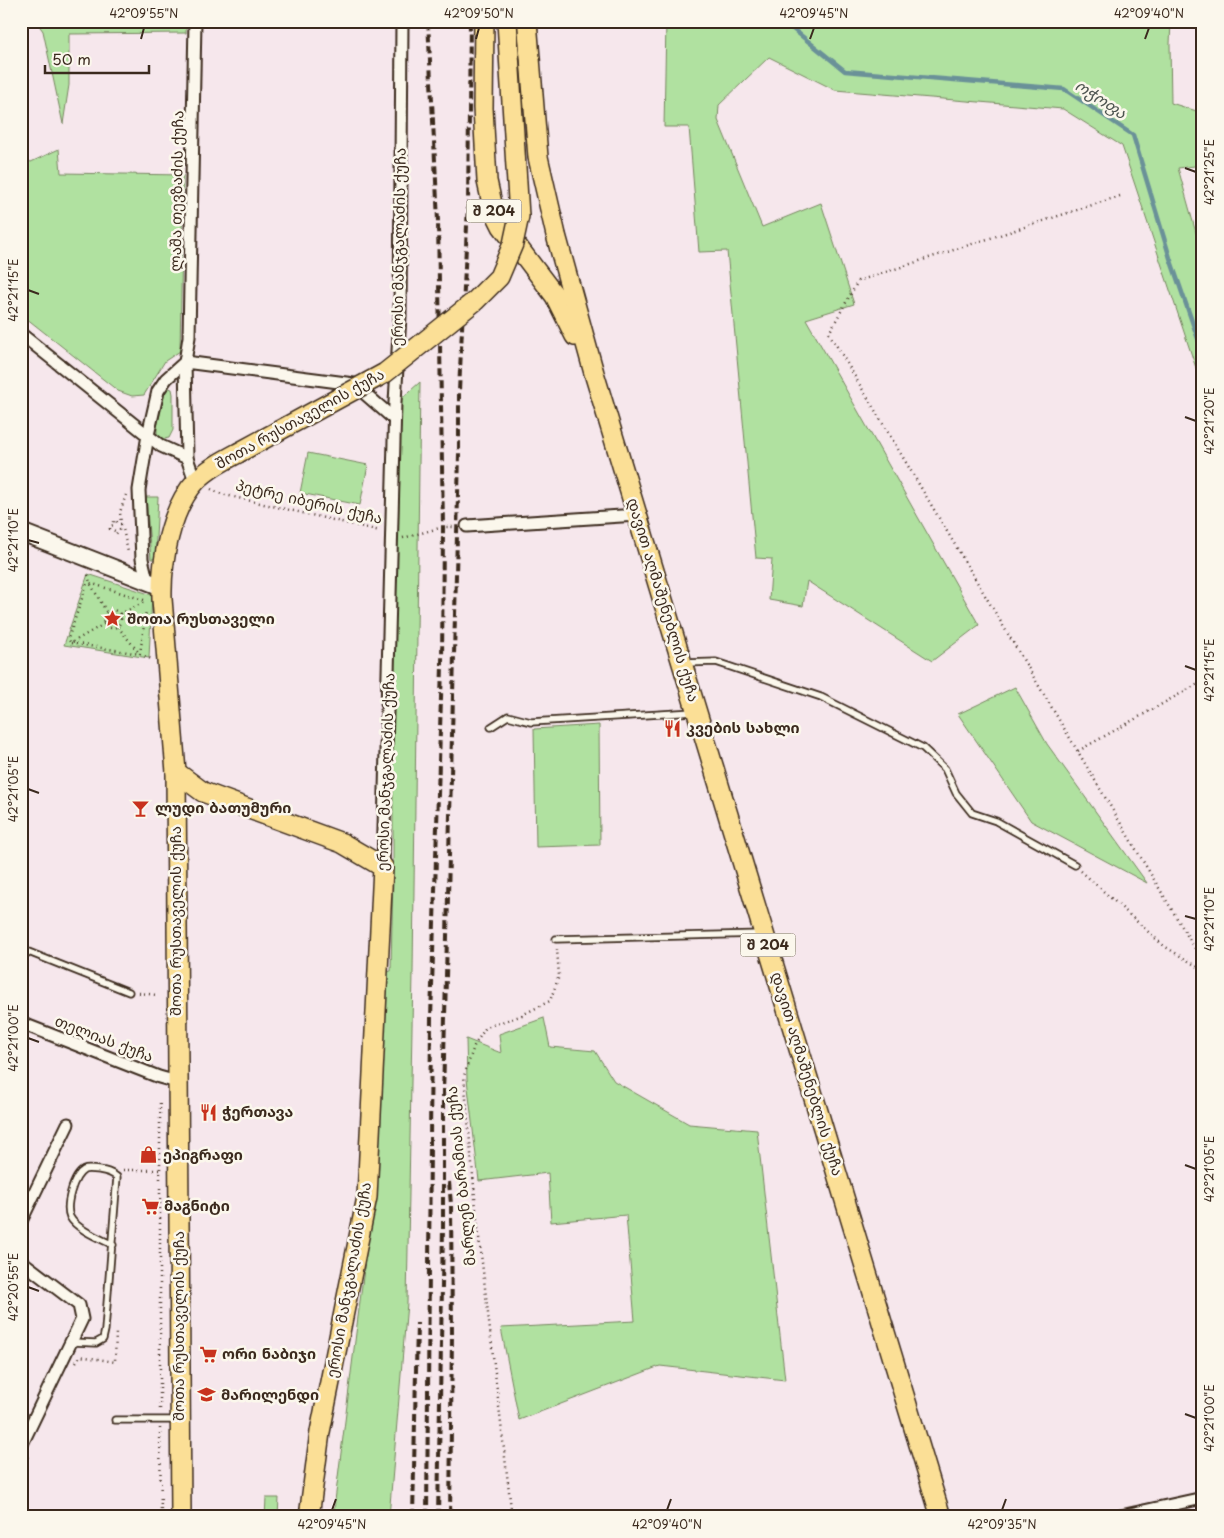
<svg xmlns="http://www.w3.org/2000/svg" width="1224" height="1538" font-family="'Playpen Sans','Noto Sans Georgian',sans-serif">
<style>
.green{fill:#b0e1a0;stroke:#76865f}
.lines{fill:none;stroke-linecap:round;stroke-linejoin:round}
.stream{stroke:#6a9198;stroke-width:4.5}
.lane-casing{stroke:#3b2a1e;stroke-width:9}
.street-casing{stroke:#3b2a1e;stroke-width:15}
.secondary-casing{stroke:#3b2a1e;stroke-width:20}
.primary-casing{stroke:#3b2a1e;stroke-width:22}
.path{stroke:#3b2a1e;stroke-width:2.5;stroke-dasharray:1 4;stroke-linecap:butt}
.lane{stroke:#fbf7ec;stroke-width:5.5}
.street{stroke:#fbf7ec;stroke-width:11}
.secondary{stroke:#fbf7ec;stroke-width:16}
.primary{stroke:#fbdf96;stroke-width:19}
.rail{stroke:#3b2a1e;stroke-width:4;stroke-dasharray:8 4;stroke-linecap:butt}
.primary-bridge-casing{stroke:#3b2a1e;stroke-width:22;stroke-linecap:butt}
.primary-bridge{stroke:#fbdf96;stroke-width:19}
.ticks{fill:none;stroke:#3b2a1e;stroke-width:2}
.labels{text-anchor:middle;stroke-width:5;stroke-linejoin:round;paint-order:stroke}
.shield{fill:#fbf7ec;stroke:#75685c;stroke-width:1}
.shield-label{font-size:14px;font-weight:bold;fill:#3b2a1e}
.street-label{font-size:15px;fill:#3b2a1e;stroke:#fbf7ec}
.poi-label{font-size:15px;font-weight:bold;fill:#3b2a1e;stroke:#fbf7ec;text-anchor:start}
.water-label{font-size:16px;font-style:italic;fill:#4e5551;stroke:#fbf7ec}
.neatline{fill:none;stroke:#3b2a1e;stroke-width:2}
.ticks-label{font-size:12px;text-anchor:middle;fill:#3b2a1e}
</style>
<rect width="100%" height="100%" fill="#f6e7ec"/>
<filter id="ink" filterUnits="userSpaceOnUse"><feTurbulence type="fractalNoise" baseFrequency=".02" numOctaves="2"/><feDisplacementMap in="SourceGraphic" scale="10" xChannelSelector="R" yChannelSelector="G"/><feConvolveMatrix kernelMatrix="1 2 1 2 8 2 1 2 1" color-interpolation-filters="sRGB"/></filter>
<g filter="url(#ink)">
<!-- green -->
<g class="green">
<path d="M36 21H186V33L69 34V85L63 124 43 31Z"/>
<path d="M666 21H1171L1170 44 1171 103 1203 113V165L1178 168 1203 258V473L1198 374 1122 146 1063 109 835 90 769 57 719 105 718 120 762 227 821 203 854 304 806 319 979 625 932 661 807 581 803 606 769 600 772 559 756 558 727 251 699 252 689 127H664Z"/>
<path d="M59 149 61 173 183 175 180 351 165 361 144 395 132 396 118 391 21 314V158L31 162Z"/>
<path d="M420 382 413 972 407 1303 389 1517H333L368 1237 386 972 391 971 393 874V601L396 596 400 400Z"/>
<path d="M169 388 172 389 173 394V430L169 438 164 439 157 435V427L166 389Z"/>
<path d="M308 453 368 465 360 505 300 493Z"/>
<path d="M146 497H158L155 559H151Z"/>
<path d="M88 574 152 595 149 658 64 645Z"/>
<path d="M1015 687 1047 744 1147 883 1031 821 958 714Z"/>
<path d="M599 725 600 845 536 847 534 729Z"/>
<path d="M544 1018 550 1047 595 1051 614 1081 689 1124 757 1130 785 1380 660 1366 519 1420 501 1328 635 1321 626 1215 551 1222 548 1173 479 1181 467 1079 466 1039 501 1053 499 1034Z"/>
<path d="M266 1498H279L278 1517H265Z"/>
</g>
<g class="lines">
<!-- stream -->
<path class="stream" d="M783 21 845 71 1064 89 1133 135 1170 258 1203 353"/>
<defs>
<g id="lane">
<path d="M684 663 716 662 821 697 923 748 945 769 956 793 972 813 996 821 1075 865"/>
<path d="M491 727 508 716 531 722 694 712"/>
<path d="M556 939 762 934"/>
<path d="M21 949 129 992"/>
<path d="M72 1342 96 1343 103 1339 105 1330 117 1177C111 1172 106 1171 99 1170 94 1170 88 1168 84 1170 73 1176 65 1206 70 1217 76 1229 101 1239 113 1245"/>
<path d="M115 1420H177"/>
</g>
<g id="street">
<path d="M195 21 189 337 185 362 187 458 195 481"/>
<path d="M21 334 161 446 187 458"/>
<path d="M185 362 354 384 394 419"/>
<path d="M467 526 637 515"/>
<path d="M147 580 142 559 139 490 148 435 158 391 166 379 185 362"/>
<path d="M383 867 395 402 400 316 402 21"/>
<path d="M21 1023 159 1077 177 1082"/>
<path d="M21 1221 68 1124"/>
<path d="M21 1261 79 1305 82 1319 21 1446"/>
<path d="M1116 1517 1203 1498"/>
</g>
<path id="secondary" d="M21 532 162 587"/>
<g id="primary">
<path d="M484 21 483 108 487 181 493 208 502 226 555 296 575 336"/>
<path d="M527 21 538 157 556 235 594 373 941 1517"/>
<path d="M176 772 203 792 342 843 383 867 367 1197 320 1432 309 1517"/>
<path d="M181 1517 176 772 162 599C161 562 170 509 196 481 208 469 223 461 238 453"/>
</g>
</defs>
<!-- lane casing -->
<use href="#lane" class="lane-casing"/>
<!-- street casing -->
<use href="#street" class="street-casing"/>
<!-- secondary casing -->
<use href="#secondary" class="secondary-casing"/>
<!-- primary casing -->
<use href="#primary" class="primary-casing"/>
<!-- path -->
<g class="path">
<path d="M1120 196 858 281 829 333 1203 962"/>
<path d="M211 489 221 494 380 531"/>
<path d="M126 495 120 512 121 524H118L116 520 114 521V525L110 526V529L115 531 116 534 120 529H123L128 552"/>
<path d="M403 538 443 527H456"/>
<path d="M88 575 90 583 106 611"/>
<circle cx="112" cy="619" r="9"/>
<path d="M120 614 147 601"/>
<path d="M104 624 71 643 68 639 87 584 90 583 147 601"/>
<path d="M118 627 140 654 151 659"/>
<path d="M71 643 140 654 146 611"/>
<path d="M1078 751 1203 681"/>
<path d="M1081 871 1164 946 1203 970"/>
<path d="M139 993 157 995"/>
<path d="M160 1103V1410"/>
<path d="M123 1170H159"/>
<path d="M76 1362 80 1356 115 1362 116 1331"/>
<path d="M160 1428 161 1517"/>
<path d="M21 1471 28 1456"/>
<path d="M512 1517 477 1220 464 1076 474 1046 486 1027 520 1016 550 1001 559 976 557 949"/>
</g>
<!-- lane -->
<use href="#lane" class="lane"/>
<!-- street -->
<use href="#street" class="street"/>
<!-- secondary -->
<use href="#secondary" class="secondary"/>
<!-- primary -->
<use href="#primary" class="primary"/>
<!-- rail -->
<g class="rail">
<path d="M449 1182 451 1204 452 1334 450 1517"/>
<path d="M413 1517 417 1323"/>
<path d="M427 1517 431 1018 442 666 443 527 438 221 428 21"/>
<path d="M438 1517 443 1228V1097L459 454V391L468 205 470 21"/>
</g>
<defs>
<path id="primary-bridge" d="M238 453 385 373 475 301 499 277 513 244 519 216 507 21"/>
</defs>
<!-- primary-bridge casing -->
<use href="#primary-bridge" class="primary-bridge-casing"/>
<!-- primary-bridge -->
<use href="#primary-bridge" class="primary-bridge"/>
</g>
</g>
<!-- ticks -->
<path class="ticks" d="M141 39 144 28M476 39 479 28M810 39 814 28M1145 39 1149 28M1185 168 1196 172M28 290 39 294M1185 417 1196 421M28 540 39 543M1185 666 1196 670M28 789 39 793M1185 916 1196 919M28 1038 39 1042M1185 1165 1196 1169M28 1287 39 1291M1185 1414 1196 1418M332 1510 336 1499M667 1510 671 1499M1002 1510 1006 1499"/>
<!-- icons -->
<defs>
<symbol id="sight-bare" viewBox="-9 -9 18 18"><path d="M0-6L1.8-2.2L6-1.7L2.9 1.2L3.7 5.4L0 3.3L-3.7 5.4L-2.9 1.2L-6-1.7L-1.8-2.2Z" fill="#c8321e" stroke="#fbf7ec" stroke-width="2.5" paint-order="stroke"/></symbol>
<symbol id="restaurant-bare" viewBox="-9 -9 18 18"><path d="M-5-6h1v4h1v-4h1v4h1v-4h1v5L-1.5 .5V6h-2V.5L-5-1ZM5-6V6H3V1.5H1.5Q1.5-4 5-6Z" fill="#c8321e" stroke="#fbf7ec" stroke-width="2.5" paint-order="stroke"/></symbol>
<symbol id="bar-bare" viewBox="-9 -9 18 18"><path d="M-6-5H6L.8 .8V4.5H3.5V6h-7V4.5H-.8V.8Z" fill="#c8321e" stroke="#fbf7ec" stroke-width="2.5" paint-order="stroke"/></symbol>
<symbol id="shop-bare" viewBox="-9 -9 18 18"><path d="M-5-2.5h2.3a2.7 3.5 0 0 1 5.4 0H5L5.5 6h-11ZM-1.5-2.5h3a1.5 2.3 0 0 0-3 0Z" fill="#c8321e" stroke="#fbf7ec" stroke-width="2.5" paint-order="stroke"/></symbol>
<symbol id="supermarket-bare" viewBox="-9 -9 18 18"><path d="M-6-5.5h2.5l.6 2H6L4.5 2H-2.5L-4.4-4H-6ZM-1.5 3.2a1.3 1.3 0 1 0 .1 0ZM3 3.2a1.3 1.3 0 1 0 .1 0Z" fill="#c8321e" stroke="#fbf7ec" stroke-width="2.5" paint-order="stroke"/></symbol>
<symbol id="school-bare" viewBox="-9 -9 18 18"><path d="M0-5L7-2L0 1L-7-2ZM-4 1L0 2.5L4 1V4Q0 6-4 4Z" fill="#c8321e" stroke="#fbf7ec" stroke-width="2.5" paint-order="stroke"/></symbol>
</defs>
<g fill-rule="evenodd">
<use href="#sight-bare" x="100" y="606" width="25" height="25"/>
<use href="#restaurant-bare" x="660" y="716" width="25" height="25"/>
<use href="#bar-bare" x="128" y="796" width="25" height="25"/>
<use href="#restaurant-bare" x="196" y="1100" width="25" height="25"/>
<use href="#shop-bare" x="136" y="1142" width="25" height="25"/>
<use href="#supermarket-bare" x="138" y="1194" width="25" height="25"/>
<use href="#supermarket-bare" x="196" y="1342" width="25" height="25"/>
<use href="#school-bare" x="194" y="1382" width="25" height="25"/>
</g>
<g class="labels">
<!-- shield labels -->
<g class="shield">
<rect x="466.5" y="199.5" width="55" height="23" rx="4"/>
<rect x="740.5" y="933.5" width="55" height="23" rx="4"/>
</g>
<g class="shield-label">
<text x="494" y="216">შ 204</text>
<text x="768" y="950">შ 204</text>
</g>
<!-- street labels -->
<g class="street-label">
<text transform="translate(177 191) rotate(-89)" y="5">ლაშა თევზაძის ქუჩა</text>
<text transform="translate(399 247) rotate(-89)" y="5">ეროსი მანჯგალაძის ქუჩა</text>
<text transform="translate(300 419) rotate(-29)" y="5">შოთა რუსთაველის ქუჩა</text>
<text transform="translate(309 502) rotate(13)" y="5">პეტრე იბერის ქუჩა</text>
<text transform="translate(663 600) rotate(73)" y="5">დავით აღმაშენებლის ქუჩა</text>
<text transform="translate(386 772) rotate(-88)" y="5">ეროსი მანჯგალაძის ქუჩა</text>
<text transform="translate(176 921) rotate(-90)" y="5">შოთა რუსთაველის ქუჩა</text>
<text transform="translate(104 1039) rotate(21)" y="5">თელიას ქუჩა</text>
<text transform="translate(807 1074) rotate(73)" y="5">დავით აღმაშენებლის ქუჩა</text>
<text transform="translate(461 1176) rotate(-96)" y="5">მარლენ ბარამიას ქუჩა</text>
<text transform="translate(349 1280) rotate(-80)" y="5">ეროსი მანჯგალაძის ქუჩა</text>
<text transform="translate(179 1326) rotate(-90)" y="5">შოთა რუსთაველის ქუჩა</text>
</g>
<!-- poi labels -->
<g class="poi-label">
<text x="127" y="624">შოთა რუსთაველი</text>
<text x="686" y="733">კვების სახლი</text>
<text x="155" y="813">ლუდი ბათუმური</text>
<text x="222" y="1117">ჭერთავა</text>
<text x="163" y="1160">ეპიგრაფი</text>
<text x="164" y="1211">მაგნიტი</text>
<text x="222" y="1359">ორი ნაბიჯი</text>
<text x="221" y="1400">მარილენდი</text>
</g>
<!-- water labels -->
<g class="water-label">
<text transform="translate(1101 99) rotate(33)" y="6">ოჭოფა</text>
</g>
</g>
<!-- margin -->
<rect width="1224" height="1538" fill="none" stroke="#fbf7ec" stroke-width="55"/>
<!-- scale -->
<path d="M45 65v8h104v-8" fill="none" stroke="#3b2a1e" stroke-width="2.5"/>
<text x="52" y="65" font-size="15" fill="#3b2a1e" stroke="#fbf7ec" stroke-width="4" paint-order="stroke">50 m</text>
<rect x="28" y="28" width="1168" height="1482" class="neatline"/>
<g class="ticks-label">
<text x="144" y="18">42°09'55"N</text>
<text x="479" y="18">42°09'50"N</text>
<text x="814" y="18">42°09'45"N</text>
<text x="1149" y="18">42°09'40"N</text>
<text transform="translate(1210 172) rotate(-90)" y="4">42°21'25"E</text>
<text transform="translate(14 290) rotate(-90)" y="4">42°21'15"E</text>
<text transform="translate(1210 421) rotate(-90)" y="4">42°21'20"E</text>
<text transform="translate(14 540) rotate(-90)" y="4">42°21'10"E</text>
<text transform="translate(1210 670) rotate(-90)" y="4">42°21'15"E</text>
<text transform="translate(14 789) rotate(-90)" y="4">42°21'05"E</text>
<text transform="translate(1210 919) rotate(-90)" y="4">42°21'10"E</text>
<text transform="translate(14 1038) rotate(-90)" y="4">42°21'00"E</text>
<text transform="translate(1210 1169) rotate(-90)" y="4">42°21'05"E</text>
<text transform="translate(14 1287) rotate(-90)" y="4">42°20'55"E</text>
<text transform="translate(1210 1418) rotate(-90)" y="4">42°21'00"E</text>
<text x="332" y="1529">42°09'45"N</text>
<text x="667" y="1529">42°09'40"N</text>
<text x="1002" y="1529">42°09'35"N</text>
</g>
</svg>
